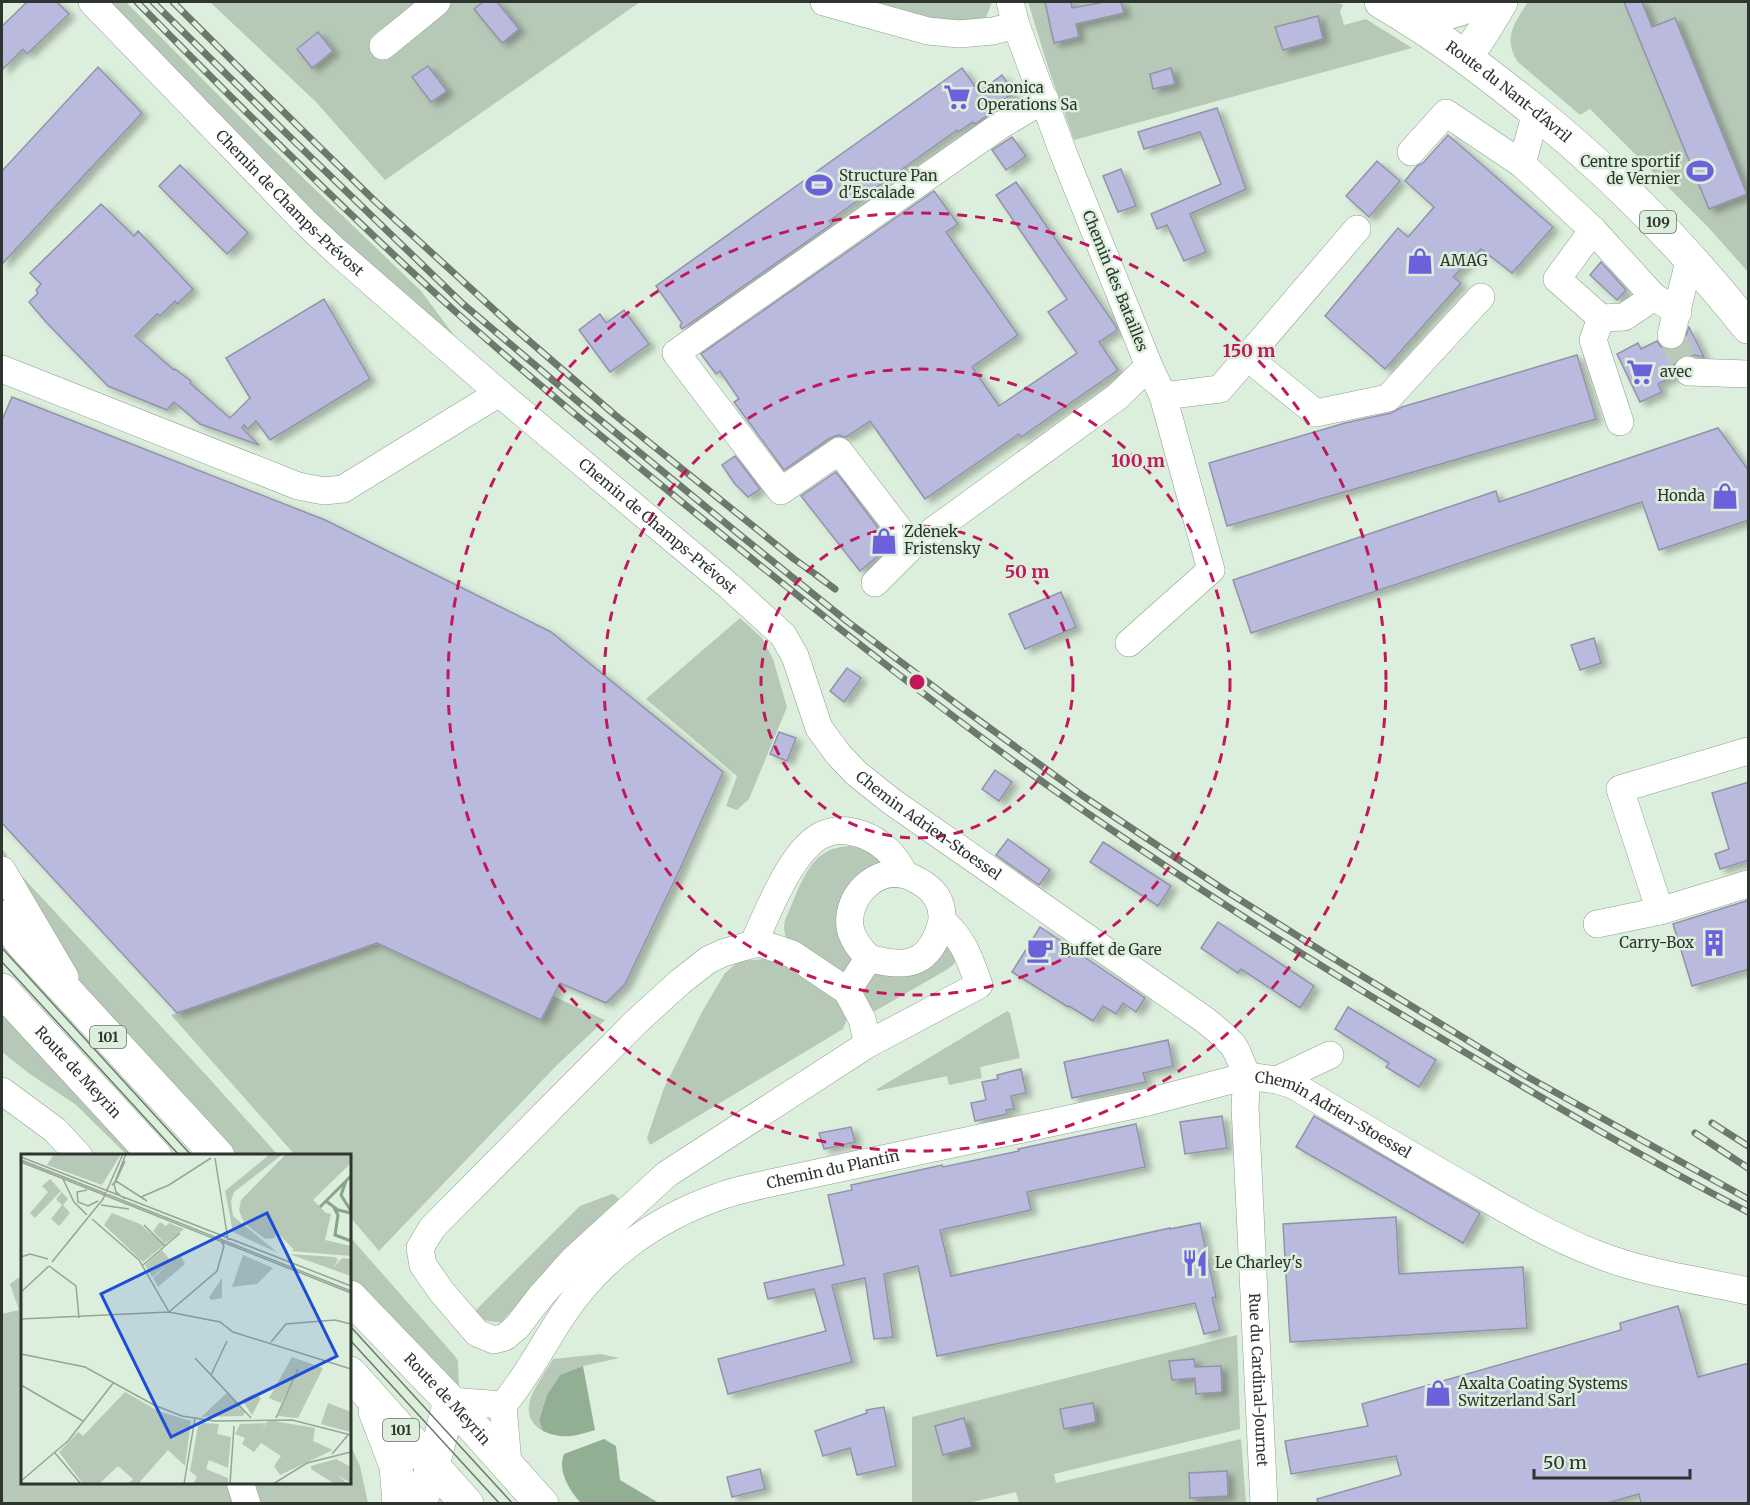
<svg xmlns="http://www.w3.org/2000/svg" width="1750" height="1505" font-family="Merriweather,serif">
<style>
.green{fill:#b6c8b6}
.forest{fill:#93af93}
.building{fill:#b9bade;stroke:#9293a9;stroke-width:1.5;filter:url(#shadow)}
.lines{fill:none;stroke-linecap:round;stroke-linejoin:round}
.minor-tunnel{stroke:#b9cab9;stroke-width:27;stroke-dasharray:27 14;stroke-linecap:butt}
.minor-casing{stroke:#8d9e8d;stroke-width:28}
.major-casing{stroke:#8d9e8d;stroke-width:34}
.minor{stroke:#fff;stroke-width:27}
.major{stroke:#fff;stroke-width:33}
.tram{stroke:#6d786d;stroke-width:1.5}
.rail-casing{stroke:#6d786d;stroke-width:7}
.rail{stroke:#dcefdc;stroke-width:4.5;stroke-dasharray:14;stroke-linecap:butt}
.ring{fill:none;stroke:#c2185b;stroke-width:3;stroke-dasharray:10 8}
.labels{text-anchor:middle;stroke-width:5;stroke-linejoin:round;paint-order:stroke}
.shield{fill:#dcefdc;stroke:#626d62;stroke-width:1.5}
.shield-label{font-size:14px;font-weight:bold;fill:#2e352e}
.poi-label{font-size:15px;fill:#2e352e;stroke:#dcefdc;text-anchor:start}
.street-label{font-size:15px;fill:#2e352e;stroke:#dcefdc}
.inset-river{fill:none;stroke:#88a489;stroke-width:3}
.inset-road{fill:none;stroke:#96a596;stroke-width:1.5}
.view{fill:#1d4ed8;fill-opacity:0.15;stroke:#1d4ed8;stroke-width:3}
.inset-edge{fill:none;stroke:#2e352e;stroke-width:3}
.centre{fill:#c2185b;stroke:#dcefdc;stroke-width:3}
.ring-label{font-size:18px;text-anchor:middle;font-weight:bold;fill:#c2185b;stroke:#dcefdc;stroke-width:5;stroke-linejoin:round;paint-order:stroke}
</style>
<defs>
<filter id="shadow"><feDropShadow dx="6" dy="4" stdDeviation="3" flood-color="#0004"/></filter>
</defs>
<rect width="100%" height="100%" fill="#dcefdc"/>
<!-- green -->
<g class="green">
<path d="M104 2H126L247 124 421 291 459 342 315 218Z"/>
<path d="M210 2H426L391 31 381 29 370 39C370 54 372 54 385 59L393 55 397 44 449 2H640L385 180 316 102Z"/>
<path d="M851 2H992L985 20 966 33Z"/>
<path d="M1028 2H1336L1343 5 1340 11 1344 25 1366 19 1412 48 1074 140 1049 70Z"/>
<path d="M1528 2H1748V272L1708 227 1590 109 1580 115 1518 62C1502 39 1515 22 1528 2Z"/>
<path d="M740 618 762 638 773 659 787 707 749 799 737 810 726 806 737 776 646 699Z"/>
<path d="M850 846 868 850 882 862 865 875 849 972 840 975 786 939 784 928 785 920C794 901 805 865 823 854 831 848 840 847 850 846Z"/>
<path d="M2 849 7 855 6 859 207 1076 278 1155H231L95 1006 2 859Z"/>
<path d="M377 943 541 1019 553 996 605 1020 556 1066 379 1251 350 1217V1156L295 1155 171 1015Z"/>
<path d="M947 945 957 954 954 964 948 969 875 1011 864 1004 859 992 870 973Z"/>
<path d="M775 958 842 999 849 1014 843 1029 650 1145 647 1138 664 1088 703 1010 725 973 739 961Z"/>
<path d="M2 1004 142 1155H127L76 1105 30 1074 2 1052Z"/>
<path d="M1007 1011 1010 1013 1020 1058 980 1067 982 1078 949 1085 947 1076 877 1091V1089Z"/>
<path d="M612 1194 615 1195 619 1199 501 1322C491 1322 481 1321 474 1312L580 1206Z"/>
<path d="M350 1237 454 1355 458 1361 459 1388 350 1283Z"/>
<path d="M22 1275V1482L228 1483 235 1504H2V1314L19 1310 10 1284Z"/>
<path d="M1237 1335 1240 1429 1054 1474 1056 1483 1241 1439 1246 1503H1019L1016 1492 968 1503 912 1504V1417Z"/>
<path d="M601 1354 619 1358 583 1366 560 1375 547 1395 539 1418 543 1431C512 1412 540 1382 553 1359Z"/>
<path d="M350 1444 360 1466 368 1503H261L253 1483 350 1482Z"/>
</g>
<!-- forest -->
<g class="forest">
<path d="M583 1366 595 1430C575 1436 563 1440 543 1431L539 1419 547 1395 560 1375Z"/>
<path d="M604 1439 616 1446 620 1480 659 1503H581C570 1491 557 1471 564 1454Z"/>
</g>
<!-- building -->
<g class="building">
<path d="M27 2H57L69 14 27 54 23 49 2 70V26Z"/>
<path d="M483 2H497L519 29 502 43 474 9Z"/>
<path d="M1045 2H1071L1072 8 1105 2H1121L1124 13 1076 24 1079 37 1054 43Z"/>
<path d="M1624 2H1642L1652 27 1675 18 1747 194 1709 209Z"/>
<path d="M1318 16 1323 39 1283 50 1275 27Z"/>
<path d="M318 32 333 51 312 68 297 49Z"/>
<path d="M428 66 447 91 431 102 412 77Z"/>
<path d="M98 67 142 113 2 264V171Z"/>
<path d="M962 68 979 92 1002 75 1014 92 992 108 994 111 975 124 973 122 958 132 957 130 829 221 832 224 682 329 680 326 682 323 656 286Z"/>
<path d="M1171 68 1175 84 1153 89 1150 74Z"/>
<path d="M1217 108 1246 189 1190 214 1206 252 1184 261 1167 225 1157 229 1151 214 1221 184 1200 132 1144 149 1138 132Z"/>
<path d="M1448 135 1553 227 1512 273 1481 249 1453 277 1461 283 1385 369 1325 316 1398 228 1408 237 1434 207 1405 181 1417 166 1423 163Z"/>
<path d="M1012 137 1026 156 1006 170 992 150Z"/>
<path d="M1377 161 1400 181 1369 217 1346 196Z"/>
<path d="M180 165 248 233 227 254 159 186Z"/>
<path d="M1121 169 1136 206 1118 212 1103 176Z"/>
<path d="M1016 182 1115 325 1117 330 1099 342 1118 370 1021 437 1019 434 925 499 870 421 846 437 838 435 830 438 784 470 734 402 739 399 720 371 716 374 701 354 934 191 958 224 946 232 1018 335 972 367 999 406 1077 353 1048 312 1067 299 996 195Z"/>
<path d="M101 204 134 236 138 231 193 289 177 304 175 301 160 316 157 314 135 336 174 370 175 369 191 381 190 383 230 418 250 398 226 358 324 299 370 379 270 440 256 421 248 429 244 425 242 428 259 445 200 424 174 402 167 410 108 386 46 322 29 302 38 293 36 290 41 284 30 273Z"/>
<path d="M1601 262 1626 290 1617 300 1590 275Z"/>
<path d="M624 310 649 344 610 372 579 330 600 314 606 323Z"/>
<path d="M1689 327 1704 357 1688 354 1680 356 1675 362 1672 370 1674 376 1658 384 1662 392 1640 402 1617 354 1638 343 1641 349 1657 341 1661 347 1667 350H1676L1683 345Z"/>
<path d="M1577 355 1596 419 1227 526 1209 463 1345 423 1391 413 1402 407Z"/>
<path d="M12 397 325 520 551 632 723 772 680 869 625 984 606 1003 560 983 541 1020 377 943 177 1013 2 823V420Z"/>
<path d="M1718 428 1749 471V520L1659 550 1642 502 1251 633 1233 580 1496 491 1499 502Z"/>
<path d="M735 456 760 489 748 497 735 484 722 465Z"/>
<path d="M836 472 891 545 860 571 801 496Z"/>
<path d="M1061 592 1076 627 1025 649 1009 614Z"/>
<path d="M1594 638 1601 663 1580 670 1571 645Z"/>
<path d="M847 668 861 678 844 702 830 691Z"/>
<path d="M779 732 796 738 787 761 770 754Z"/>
<path d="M995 770 1012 782 999 801 982 789Z"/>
<path d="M1749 782V860L1720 869 1715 854 1729 849 1712 793Z"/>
<path d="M1008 839 1050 870 1039 885 996 855Z"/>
<path d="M1103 842 1171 886 1158 906 1090 862Z"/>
<path d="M1749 900V969L1692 986 1673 924Z"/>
<path d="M1218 922 1314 986 1300 1008 1241 969 1238 973 1201 948Z"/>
<path d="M1040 927 1145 998 1136 1012 1123 1003 1116 1014 1103 1006 1093 1021 1069 1006 1068 1007 1012 972Z"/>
<path d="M1348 1007 1436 1060 1419 1087 1386 1067 1389 1063 1335 1029Z"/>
<path d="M1168 1040 1173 1066 1143 1073 1146 1082 1072 1098 1064 1062Z"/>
<path d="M1021 1069 1026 1093 1011 1096 1014 1109 1006 1110 1007 1114 975 1121 971 1103 986 1100 982 1082 998 1079 997 1075Z"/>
<path d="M1222 1116 1227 1148 1185 1154 1180 1122Z"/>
<path d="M1314 1116 1480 1213 1463 1243 1296 1147Z"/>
<path d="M1136 1124 1145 1167 1027 1192 1031 1210 940 1230 951 1276 1170 1228V1229L1200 1223 1216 1297 1212 1298 1220 1330 1204 1334 1195 1303 937 1356 918 1266 884 1274 893 1337 874 1339 865 1278 832 1285 852 1362 728 1394 718 1359 826 1331 814 1289 768 1299 764 1283 844 1265 828 1195 852 1190 851 1185 942 1165 943 1167 1019 1151 1018 1149Z"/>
<path d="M851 1127 855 1142 824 1149 819 1133Z"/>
<path d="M1396 1217 1399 1274 1523 1267 1527 1328 1290 1342 1283 1224Z"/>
<path d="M1678 1306 1698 1377 1749 1363V1503H1641L1639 1494 1608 1503H1318L1317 1499 1401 1475 1396 1456 1291 1474 1285 1441 1368 1426 1362 1404 1621 1330 1620 1323Z"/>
<path d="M1194 1359 1195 1367 1221 1366 1222 1392 1196 1394 1195 1378 1172 1380 1169 1361Z"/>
<path d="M1093 1403 1096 1422 1064 1429 1060 1409Z"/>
<path d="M884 1407 896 1466 857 1475 850 1448 823 1456 815 1431 867 1413 866 1410Z"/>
<path d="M964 1418 972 1447 943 1455 935 1426Z"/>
<path d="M760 1469 765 1489 732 1497 727 1477Z"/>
<path d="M1227 1471 1228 1496 1190 1498 1189 1473Z"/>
</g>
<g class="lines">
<!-- minor-tunnel -->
<path class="minor-tunnel" d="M1671 335 1688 370"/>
<defs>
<g id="minor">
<path id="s1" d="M92 2 304 221 337 252 499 393 729 586 783 635 795 656 819 728 838 754 856 773 891 801 1205 1020 1223 1035 1233 1045 1237 1052 1247 1076 1245 1106 1264 1504"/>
<path d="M824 2 928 31 959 34 993 31 1016 25"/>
<path d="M383 46 437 2"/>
<path d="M1411 152 1446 113 1522 164 1593 230 1654 297 1678 312"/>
<path d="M1522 164 1536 112"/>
<path d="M1593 230 1557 279 1601 318 1624 317 1654 297"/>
<path d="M1601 318 1593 340 1620 422"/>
<path d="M1671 335 1690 257"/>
<path d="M1247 357 1316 413 1388 398 1481 297"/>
<path d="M2 369 298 486 324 491 343 489 499 393"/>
<path d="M1688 370 1689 372 1748 374"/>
<path d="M1163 396 1220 389 1357 229"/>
<path d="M912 546 839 451 781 491 676 353 1001 125 1045 99"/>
<path d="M875 583 912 546 1117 397 1149 366 1064 155 1016 25 1010 2"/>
<path d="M1129 643 1211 570 1163 396 1149 366"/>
<path d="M1748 751 1620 789 1660 911 1748 884"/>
<path d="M2 870 65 977"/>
<path d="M1597 924 1660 911"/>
<path d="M753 944H763L792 954 847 991 862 1019 868 1044 667 1174 573 1260 540 1297 517 1327 505 1337 494 1340 477 1333 441 1291 423 1265 420 1248 432 1228 636 1022 680 982 708 960 723 953Z"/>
<path d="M753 944C768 913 794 840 830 832 841 829 850 831 861 834 881 841 896 856 904 874"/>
<path d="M847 991 869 958C909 970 931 963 942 921"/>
<path d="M868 1044 979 985C970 960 964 939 942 921 943 906 938 894 925 885 919 881 913 877 905 875 875 867 846 897 850 927 852 939 860 949 869 958"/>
<path d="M1277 1080 1330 1055"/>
<path d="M2 1091 55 1130 79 1156"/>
<path d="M450 1401 503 1405"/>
<path id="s2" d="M508 1464 503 1405C527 1377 543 1344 564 1313 601 1258 655 1219 718 1197 733 1191 750 1188 766 1184L1148 1102 1247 1076 1277 1080 1293 1085C1354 1121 1414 1158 1477 1193 1515 1215 1553 1237 1594 1253 1643 1273 1697 1280 1748 1291"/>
<path d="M240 1482 247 1504"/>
</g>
<g id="major">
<path id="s3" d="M1381 2C1437 34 1487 73 1537 113 1616 177 1685 248 1748 327"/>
<path d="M1397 10C1422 13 1451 19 1473 2"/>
<path d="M1466 57 1483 32 1501 2"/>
<path d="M2 917 22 943 218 1156"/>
<path id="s4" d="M2 990 155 1156"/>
<path id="s5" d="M350 1297 450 1401 542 1504"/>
<path d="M350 1373 467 1504"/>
<path d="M375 1411 396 1466 399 1504"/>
<path d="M420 1504 433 1465 450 1401"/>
</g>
</defs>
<!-- minor casing -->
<use href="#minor" class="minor-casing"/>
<!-- major casing -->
<use href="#major" class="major-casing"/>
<!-- minor -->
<use href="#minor" class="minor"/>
<!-- major -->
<use href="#major" class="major"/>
<!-- tram -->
<g class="tram">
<path d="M2 948 192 1156"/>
<path d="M2 962 180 1156"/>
<path d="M350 1326 513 1504"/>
<path d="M350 1340 500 1504"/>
</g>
<defs>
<g id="rail">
<path d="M137 2C241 108 347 214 458 314 531 379 607 441 683 503 791 591 900 678 1012 760 1155 863 1305 958 1456 1047 1552 1104 1649 1161 1748 1212"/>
<path d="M153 2 291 138 463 304 588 410 740 535 848 622 958 705 1083 796 1226 891 1328 955 1526 1076 1748 1199"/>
<path d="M173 2 303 131 376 202 513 327 615 415 794 559 822 579"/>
<path d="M816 575 835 589"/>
<path d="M1712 1123 1748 1146"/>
<path d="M1695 1133 1748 1168"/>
</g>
</defs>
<!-- rail casing -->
<use href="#rail" class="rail-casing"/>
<!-- rail -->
<use href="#rail" class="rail"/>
</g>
<!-- distance rings -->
<g class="ring">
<circle cx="917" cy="682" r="156"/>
<circle cx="917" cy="682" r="313"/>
<circle cx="917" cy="682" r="469"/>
</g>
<!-- icons -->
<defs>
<symbol id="supermarket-bare" viewBox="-9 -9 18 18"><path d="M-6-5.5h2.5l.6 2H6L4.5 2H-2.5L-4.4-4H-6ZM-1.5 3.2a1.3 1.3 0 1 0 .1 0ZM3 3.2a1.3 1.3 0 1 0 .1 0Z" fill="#6c61db" stroke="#dcefdc" stroke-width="2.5" paint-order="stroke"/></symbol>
<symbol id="stadium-bare" viewBox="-9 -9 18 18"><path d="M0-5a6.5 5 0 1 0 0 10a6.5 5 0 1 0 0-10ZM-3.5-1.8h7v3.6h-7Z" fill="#6c61db" stroke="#dcefdc" stroke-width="2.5" paint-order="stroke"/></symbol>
<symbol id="shop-bare" viewBox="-9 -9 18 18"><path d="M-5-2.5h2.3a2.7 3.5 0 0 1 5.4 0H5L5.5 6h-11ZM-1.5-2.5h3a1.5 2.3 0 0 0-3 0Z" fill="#6c61db" stroke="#dcefdc" stroke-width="2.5" paint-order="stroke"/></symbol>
<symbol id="building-bare" viewBox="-9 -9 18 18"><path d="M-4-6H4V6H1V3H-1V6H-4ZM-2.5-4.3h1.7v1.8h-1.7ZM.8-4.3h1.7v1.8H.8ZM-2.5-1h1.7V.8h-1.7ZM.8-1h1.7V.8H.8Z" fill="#6c61db" stroke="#dcefdc" stroke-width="2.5" paint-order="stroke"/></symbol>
<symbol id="cafe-bare" viewBox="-9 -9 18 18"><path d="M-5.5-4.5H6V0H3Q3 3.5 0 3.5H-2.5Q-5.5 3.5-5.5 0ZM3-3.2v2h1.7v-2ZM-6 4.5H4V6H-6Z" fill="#6c61db" stroke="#dcefdc" stroke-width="2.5" paint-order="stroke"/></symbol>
<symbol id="restaurant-bare" viewBox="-9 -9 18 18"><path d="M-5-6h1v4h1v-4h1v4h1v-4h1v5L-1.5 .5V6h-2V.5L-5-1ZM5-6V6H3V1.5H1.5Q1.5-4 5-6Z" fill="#6c61db" stroke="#dcefdc" stroke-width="2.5" paint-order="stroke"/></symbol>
</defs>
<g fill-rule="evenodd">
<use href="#supermarket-bare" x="938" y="78" width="38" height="38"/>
<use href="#stadium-bare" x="1681" y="152" width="38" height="38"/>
<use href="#stadium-bare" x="800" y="166" width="38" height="38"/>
<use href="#shop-bare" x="1401" y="242" width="38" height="38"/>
<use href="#supermarket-bare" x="1621" y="353" width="38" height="38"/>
<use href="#shop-bare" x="1706" y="477" width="38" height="38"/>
<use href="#shop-bare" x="865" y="522" width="38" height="38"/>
<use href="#building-bare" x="1695" y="924" width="38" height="38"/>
<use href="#cafe-bare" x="1021" y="931" width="38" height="38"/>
<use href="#restaurant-bare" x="1176" y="1244" width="38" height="38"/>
<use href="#shop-bare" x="1419" y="1374" width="38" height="38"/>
</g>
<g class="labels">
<!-- shield labels -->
<g class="shield">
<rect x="1640" y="211" width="36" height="22" rx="4.5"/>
<rect x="90" y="1026" width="36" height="22" rx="4.5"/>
<rect x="383" y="1419" width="36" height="22" rx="4.5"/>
</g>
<g class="shield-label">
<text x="1658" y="227">109</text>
<text x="108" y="1042">101</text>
<text x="401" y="1435">101</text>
</g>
<!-- poi labels -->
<g class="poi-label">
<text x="977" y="93">Canonica<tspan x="977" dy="17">Operations Sa</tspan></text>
<text x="1680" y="167" text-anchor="end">Centre sportif<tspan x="1680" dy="17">de Vernier</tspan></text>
<text x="839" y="181">Structure Pan<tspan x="839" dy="17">d'Escalade</tspan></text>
<text x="1440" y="266">AMAG</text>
<text x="1660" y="377">avec</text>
<text x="1705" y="501" text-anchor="end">Honda</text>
<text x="904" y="537">Zdenek<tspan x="904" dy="17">Fristensky</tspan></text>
<text x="1694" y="948" text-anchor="end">Carry-Box</text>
<text x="1060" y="955">Buffet de Gare</text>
<text x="1215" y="1268">Le Charley's</text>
<text x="1458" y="1389">Axalta Coating Systems<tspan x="1458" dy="17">Switzerland Sarl</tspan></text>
</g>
<!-- street labels -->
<g class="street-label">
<text dy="5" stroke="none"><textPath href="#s3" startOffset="156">Route du Nant-d'Avril</textPath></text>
<text dy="5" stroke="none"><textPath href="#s1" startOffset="282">Chemin de Champs-Prévost</textPath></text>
<text transform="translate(1115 281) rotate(68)" y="5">Chemin des Batailles</text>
<text dy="5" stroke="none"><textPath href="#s1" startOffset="772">Chemin de Champs-Prévost</textPath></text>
<text dy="5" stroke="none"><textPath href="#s1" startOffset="1186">Chemin Adrien-Stoessel</textPath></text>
<text dy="5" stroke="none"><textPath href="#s4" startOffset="112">Route de Meyrin</textPath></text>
<text dy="5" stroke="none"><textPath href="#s2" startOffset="1004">Chemin Adrien-Stoessel</textPath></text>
<text dy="5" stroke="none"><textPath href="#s2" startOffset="484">Chemin du Plantin</textPath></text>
<text dy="5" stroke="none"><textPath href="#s1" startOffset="1900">Rue du Cardinal-Journet</textPath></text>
<text dy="5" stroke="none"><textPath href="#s5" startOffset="141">Route de Meyrin</textPath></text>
</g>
</g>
<!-- overview -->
<g transform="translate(21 1154)">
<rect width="330" height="330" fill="#dcefdc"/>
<path d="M33 0H100L81 31 26 11ZM249 0H262L213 38 210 47 212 62 257 99 212 78 204 37ZM265 0H330V9L292 46 305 59 310 60 304 86 330 92V102L269 97 273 96 255 77 254 84 244 85 223 69 218 56 220 46ZM29 25 40 37 14 64 9 59 27 38 21 32ZM41 38 47 45 42 51 49 59 38 72 30 65 41 51 35 45ZM91 59 119 70 143 91 122 108 83 71ZM139 68 145 72 148 69 163 75 144 90 132 77ZM141 96 150 107 159 100 164 110 137 133 132 124 147 111 131 123 124 111ZM268 100 314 103 317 106 312 114 321 104 330 105V122ZM222 101 252 114 236 130 211 133ZM201 124V144L190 146 188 143ZM271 203 302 214 277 264 257 262 269 232 260 249 248 244ZM104 238 137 257 170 267 164 312 147 296 117 330H107L112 325 97 312 78 330H62L38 298 57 278 62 282ZM207 238 224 258 222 262 180 263ZM233 240 240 244 231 261 221 246ZM307 249 330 258 329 278 300 270ZM247 266 294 274 292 287 312 296 259 321 253 312 260 302 240 289 233 298 221 290 224 284 214 280 219 270 245 269 236 287ZM182 269 198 270 196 280 210 283 207 314 188 306 185 315 207 324V330H172L176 323 169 317 177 272ZM315 305 330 313V329L316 321 327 330H314L290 315V312Z" fill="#b6c8b6"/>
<path class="inset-river" d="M325 27 320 41 330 57M305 47 317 56 330 59M299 53 330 22M313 54 317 61 314 81 330 87"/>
<path class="inset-road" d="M0 3 330 132M194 4 207 86M0 6 330 137M0 8 330 139M42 25 53 48 66 61M95 27 104 7M91 31 95 27 126 47M66 36 56 38 57 48 67 52 77 47M120 43 148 31 190 4M104 45 95 38 93 30 105 0M80 51 108 55M71 65 118 106 148 158M144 92 159 79M0 103 9 100 27 105M31 108 82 45 102 0M122 111 144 92 123 71M28 112 55 132 58 164M0 138 28 112M148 158 196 117 203 92 200 87M0 165 148 158 199 168 212 178 330 215M206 187 190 221 230 264M250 188 265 170 314 166 330 170M0 200 64 213 133 251 161 262 193 267 271 266 330 281M174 204 190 221M0 231 62 267M255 264 277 215M34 299 60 330M311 300 327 281M0 327 47 287 93 228M163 330 174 264M209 330 213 272M252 330 286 309 330 298"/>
<path class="view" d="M246 59 316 202 150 283 80 140Z"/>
<rect width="330" height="330" class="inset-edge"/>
</g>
<circle cx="917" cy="682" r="9" class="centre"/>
<g class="ring-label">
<text x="1249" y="357">150 m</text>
<text x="1138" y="467">100 m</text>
<text x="1027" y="578">50 m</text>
</g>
<!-- border -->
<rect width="1750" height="1505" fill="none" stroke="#2e352e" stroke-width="6"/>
<!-- scale -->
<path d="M1534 1469v9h156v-9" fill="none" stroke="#2e352e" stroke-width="3"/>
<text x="1543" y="1469" font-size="18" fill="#2e352e" stroke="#dcefdc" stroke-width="4.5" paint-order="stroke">50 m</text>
</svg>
